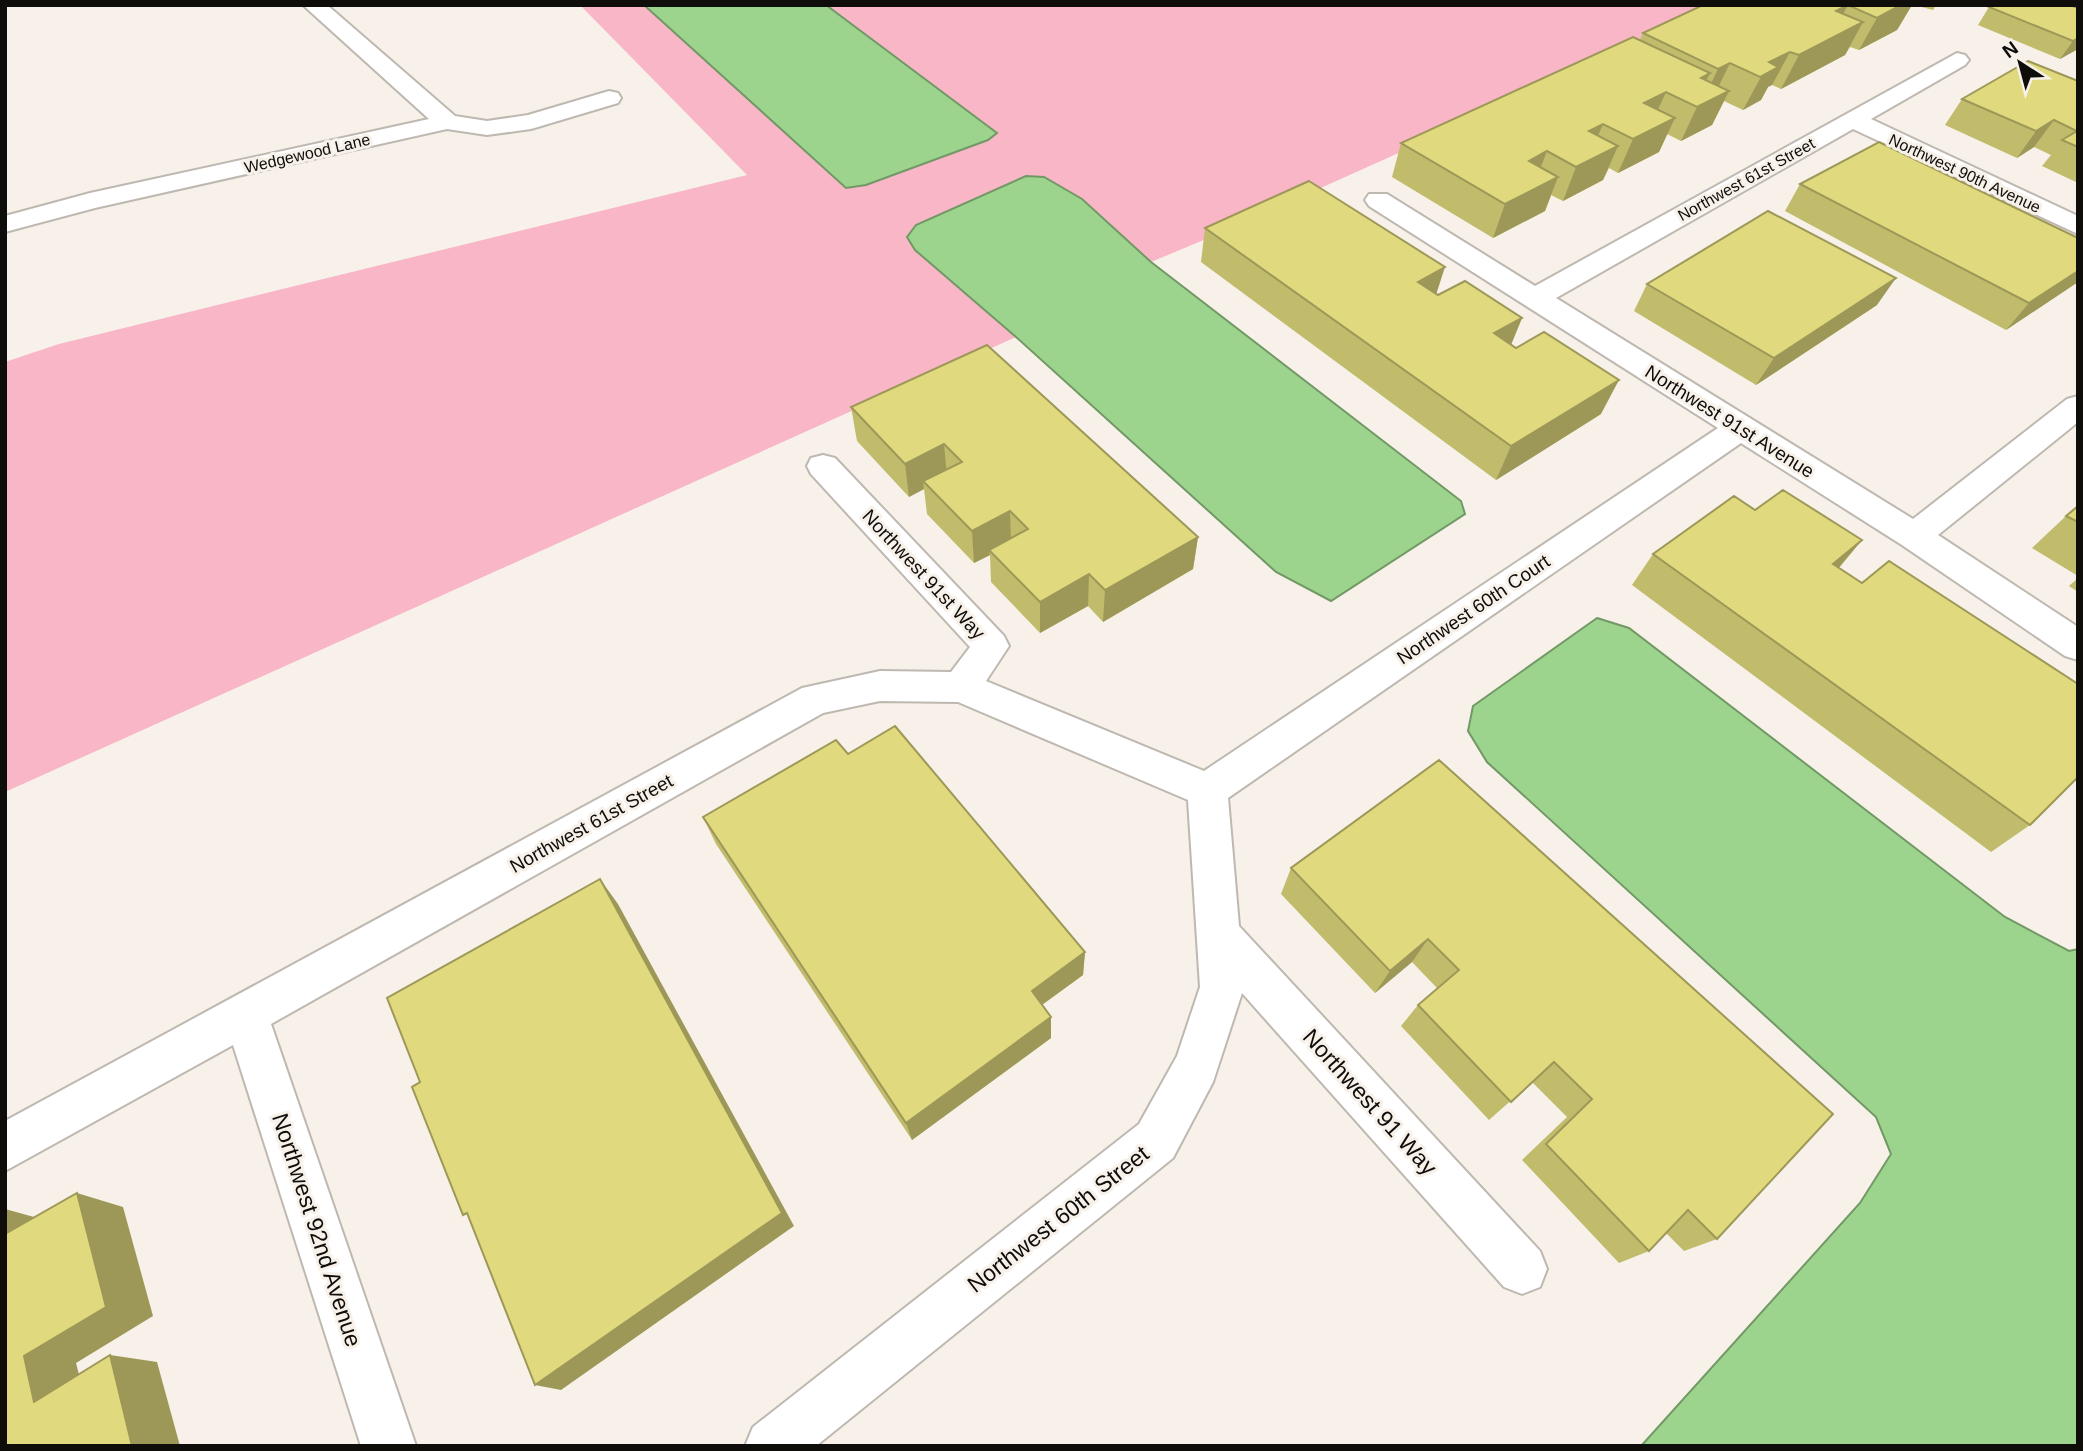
<svg xmlns="http://www.w3.org/2000/svg" width="2083" height="1451" font-family="Helvetica,sans-serif">
<style>
.green{fill:#f8b6c7}
.water{fill:#9dd48d;stroke:#729866;stroke-width:2}
.lines{fill:none;stroke-linecap:round;stroke-linejoin:round}
.street-casing{stroke:#beb8b1;stroke-width:4}
.street{fill:#fff;fill-rule:evenodd}
.wall{fill:#c1bb6c}
.shaded-wall{fill:#9d9858}
.building{fill:#e0d97e;stroke:#9d9858;stroke-width:2}
.labels{text-anchor:middle;stroke-width:6;stroke-linejoin:round;paint-order:stroke}
.far-street-label{font-size:16px;fill:#0f0d0a;stroke:#f7f1e9}
.street-label{font-size:19px;fill:#0f0d0a;stroke:#f7f1e9}
.near-street-label{font-size:23px;fill:#0f0d0a;stroke:#f7f1e9}
</style>
<rect width="100%" height="100%" fill="#f7f1e9"/>
<!-- green -->
<path class="green" d="M580 5H1728L1218 234 1151 262 1082 199 1026 176 916 225 907 237 915 250 1016 337 5 792V362L59 344 747 175Z"/>
<!-- water -->
<g class="water">
<path d="M644 5H826L997 133 988 140 866 185 846 188Z"/>
<path d="M1026 176 1044 177 1082 199 1151 262 1461 501 1465 514 1331 601 1276 572 1016 337 915 250 907 237 916 225Z"/>
<path d="M1597 618 1629 628 2005 917 2069 951 2078 949V1446H1641L1860 1203 1891 1154 1876 1117 1487 762 1468 731 1473 706Z"/>
</g>
<g class="lines">
<defs>
<g id="street">
<path d="M303 5H327L455 116 487 121 528 115 609 91 618 93 621 98 618 103 531 129 487 135 447 129 95 208 5 232V216L90 193 429 119Z"/>
<path d="M1957 53 1965 55 1969 60 1965 65 1871 119 2078 216V234L1853 129 1556 298 1913 519 2067 399 2078 396V422L1938 535 2078 627V660L2065 656 1902 545 1741 443 1228 798 1239 926 1540 1251 1547 1269 1540 1287 1522 1294 1504 1287 1242 993 1213 1082 1173 1158 816 1446H745L753 1427 1139 1124 1177 1056 1200 987 1188 800 958 702 880 701 823 713 271 1024 416 1446H361L233 1045 5 1171V1121L802 688 880 671 951 672 970 647 811 474 807 466 811 458 823 455 835 458 1004 636 1009 646 986 681 1204 771 1718 428 1369 206 1365 200 1369 194H1387L1535 286Z"/>
</g>
</defs>
<!-- street casing -->
<use href="#street" class="street-casing"/>
<!-- street -->
<use href="#street" class="street"/>
</g>
<!-- wall -->
<g class="wall">
<path d="M1703 5H1912L1897 30 1859 50 1850 47 1845 55 1781 89 1772 85 1768 87 1761 100 1743 110 1724 101 1712 125 1681 141 1667 134 1659 152 1618 173 1609 168 1603 180 1563 201 1551 195 1545 211 1493 238 1392 177 1401 143 1640 40 1643 33Z"/>
<path d="M1914 5H1936L1933 10Z"/>
<path d="M1989 7 2078 8V49L2060 59 1978 25Z"/>
<path d="M2078 81V183L2042 166 2051 155 2034 147 2017 158 1945 125 1962 99Z"/>
<path d="M1800 184 2078 282 2006 330 1785 211Z"/>
<path d="M1205 228 1522 318 1511 345 1601 414 1496 480 1201 262Z"/>
<path d="M1647 284 1877 305 1756 385 1634 311Z"/>
<path d="M851 407 1198 537 1193 569 1103 622 1088 606 1040 633 991 582 990 555 974 563 927 514 924 489 909 497 857 441Z"/>
<path d="M2078 506V576L2032 548 2066 516Z"/>
<path d="M1755 510 1862 540 1839 568 2030 825 1991 852 1632 585 1653 554Z"/>
<path d="M2078 578V592L2069 586Z"/>
<path d="M848 754 1085 952 1083 975 1042 1005 1051 1038 912 1140 716 844 703 817Z"/>
<path d="M1439 760 1717 1239 1684 1251 1666 1233 1649 1251 1619 1263 1522 1160 1567 1117 1532 1082 1489 1120 1401 1026 1418 1005 1437 988 1412 962 1375 993 1281 894 1291 868Z"/>
</g>
<!-- shaded-wall -->
<g class="shaded-wall">
<path d="M1848 5 1830 38 1836 11Z"/>
<path d="M1901 5H1912L1897 30 1859 50 1877 18Z"/>
<path d="M1863 22 1845 55 1781 89 1799 55Z"/>
<path d="M2078 38V49L2060 59 2073 41Z"/>
<path d="M1790 52 1772 85 1768 87 1761 100 1743 110 1769 62Z"/>
<path d="M1730 63 1714 96 1702 102 1718 69Z"/>
<path d="M1710 73 1694 106 1701 78Z"/>
<path d="M1729 91 1712 125 1681 141 1697 107Z"/>
<path d="M1666 92 1651 125 1644 103Z"/>
<path d="M1675 118 1659 152 1618 173 1633 139Z"/>
<path d="M2054 120 2034 147 2017 158 2036 131Z"/>
<path d="M1603 124 1589 157V131Z"/>
<path d="M1618 146 1603 180 1563 201 1576 167Z"/>
<path d="M1547 151 1534 185 1529 161Z"/>
<path d="M1558 177 1545 211 1493 238 1505 204Z"/>
<path d="M1445 267 1434 301 1418 282Z"/>
<path d="M2078 271V282L2006 330 2029 303Z"/>
<path d="M1896 278 1877 305 1756 385 1774 358Z"/>
<path d="M1522 318 1508 352 1494 333Z"/>
<path d="M1619 380 1601 414 1496 480 1511 446Z"/>
<path d="M944 444 947 477 923 481 924 489 909 497 905 464Z"/>
<path d="M1010 511 1011 543 989 550 990 555 974 563 972 531Z"/>
<path d="M1198 537 1193 569 1103 622 1105 590Z"/>
<path d="M1862 540 1834 573 1833 564Z"/>
<path d="M1089 574 1088 606 1040 633V602Z"/>
<path d="M600 879 618 904 794 1226 561 1390 535 1385Z"/>
<path d="M1428 939 1412 962 1375 993 1390 971Z"/>
<path d="M1085 952 1083 975 1032 1012V991Z"/>
<path d="M1051 1017V1038L912 1140 906 1123Z"/>
<path d="M77 1193 123 1207 153 1316 76 1363 87 1406 34 1402 24 1356Z"/>
<path d="M5 1209 45 1220 5 1237Z"/>
<path d="M110 1355 157 1362 180 1446H132Z"/>
</g>
<!-- building -->
<g class="building">
<path d="M1703 5H1901L1877 18 1848 5 1836 11 1863 22 1799 55 1790 52 1769 62 1778 67 1760 77 1730 63 1718 69 1643 33Z"/>
<path d="M1993 5H2070L2078 8V38L2073 41 1989 7Z"/>
<path d="M1633 37 1710 73 1701 78 1729 91 1697 107 1666 92 1644 103 1675 118 1633 139 1603 124 1589 131 1618 146 1576 167 1547 151 1529 161 1558 177 1505 204 1401 143Z"/>
<path d="M2028 61 2078 81V147L2062 140 2077 131 2054 120 2036 131 1962 99Z"/>
<path d="M1879 142 2078 238V271L2029 303 1800 184Z"/>
<path d="M1309 181 1445 267 1418 282 1438 295 1465 281 1522 318 1494 333 1516 348 1544 332 1619 380 1511 446 1205 228Z"/>
<path d="M1768 211 1896 278 1774 358 1647 284Z"/>
<path d="M987 345 1198 537 1105 590 1089 574 1040 602 989 550 1028 529 1010 511 972 531 923 481 962 462 944 444 905 464 851 407Z"/>
<path d="M1783 490 1862 540 1833 564 1862 583 1889 561 2078 684V777L2030 825 1653 554 1734 496 1755 510Z"/>
<path d="M2078 506V522L2066 516Z"/>
<path d="M895 726 1085 952 1032 991 1051 1017 906 1123 703 817 836 740 848 754Z"/>
<path d="M1439 760 1833 1114 1717 1239 1688 1210 1649 1251 1546 1144 1592 1099 1554 1062 1511 1102 1418 1005 1459 970 1428 939 1390 971 1291 868Z"/>
<path d="M600 879 782 1213 535 1385 467 1213 463 1215 412 1087 420 1082 387 998Z"/>
<path d="M77 1193 106 1307 24 1356 34 1402 110 1355 132 1446H5V1234Z"/>
</g>
<g class="labels">
<!-- far-street labels -->
<g class="far-street-label">
<text transform="translate(307 153) rotate(-13)" y="6">Wedgewood Lane</text>
<text transform="translate(1965 173) rotate(25)" y="6">Northwest 90th Avenue</text>
<text transform="translate(1746 179) rotate(-29)" y="6">Northwest 61st Street</text>
</g>
<!-- street labels -->
<g class="street-label">
<text transform="translate(1730 421) rotate(32)" y="7">Northwest 91st Avenue</text>
<text transform="translate(924 574) rotate(47)" y="7">Northwest 91st Way</text>
<text transform="translate(1473 609) rotate(-34)" y="7">Northwest 60th Court</text>
<text transform="translate(591 823) rotate(-29)" y="7">Northwest 61st Street</text>
</g>
<!-- near-street labels -->
<g class="near-street-label">
<text transform="translate(1370 1102) rotate(48)" y="8">Northwest 91 Way</text>
<text transform="translate(1058 1219) rotate(-38)" y="8">Northwest 60th Street</text>
<text transform="translate(317 1230) rotate(72)" y="8">Northwest 92nd Avenue</text>
</g>
</g>
<!-- border -->
<rect width="2083" height="1451" fill="none" stroke="#0f0d0a" stroke-width="14"/>
<!-- north arrow -->
<g transform="translate(2020 63) rotate(324)" stroke="#f7f1e9" stroke-width="5" paint-order="stroke">
<path d="M0-5L12 26L0 18L-12 26Z" fill="#0f0d0a"/>
<text y="-10" font-size="19" font-weight="bold" text-anchor="middle" fill="#0f0d0a">N</text>
</g>
</svg>
